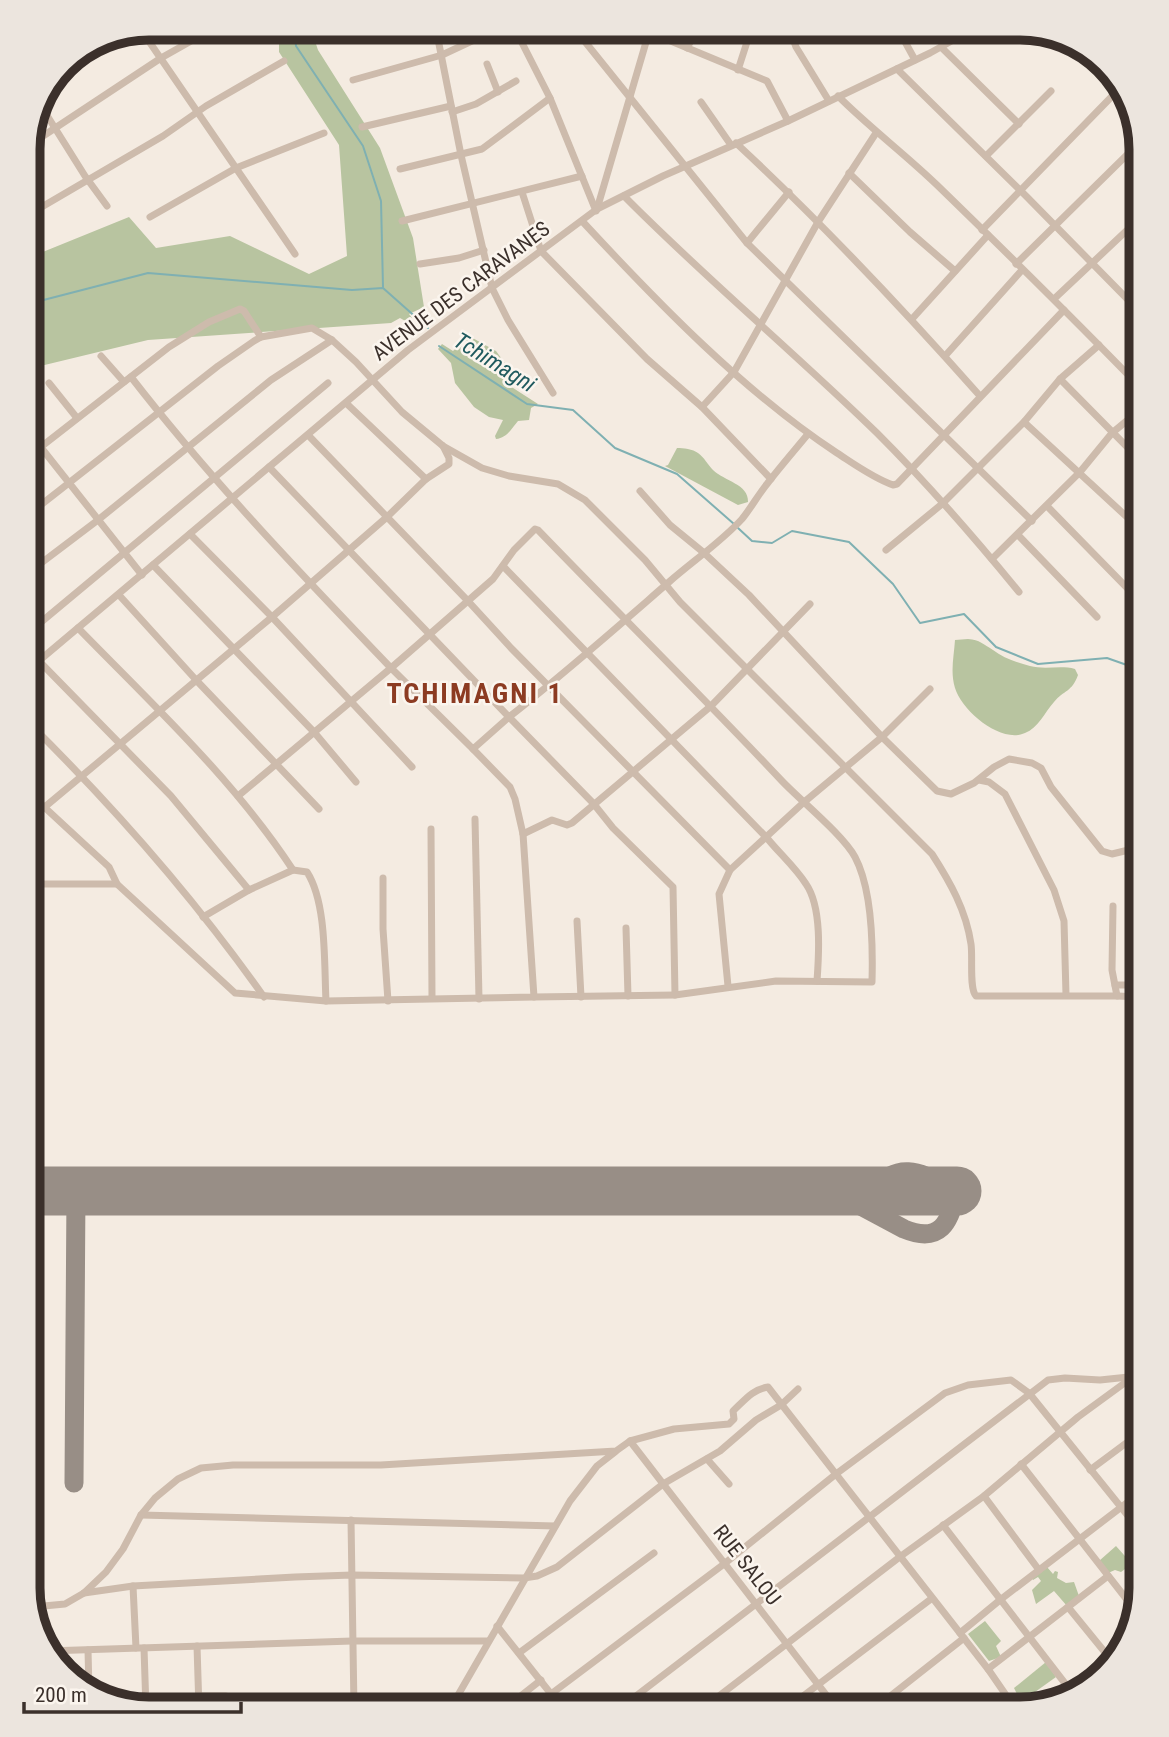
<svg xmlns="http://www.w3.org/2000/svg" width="1169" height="1737" font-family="'Roboto Condensed',sans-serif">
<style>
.green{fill:#b8c4a0}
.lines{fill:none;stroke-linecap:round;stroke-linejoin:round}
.stream{stroke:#7fb0b2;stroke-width:2}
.taxiway{stroke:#988e86;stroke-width:19}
.runway{stroke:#988e86;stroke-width:49}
.minor{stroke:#cdbbac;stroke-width:7}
.labels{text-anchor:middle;stroke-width:5;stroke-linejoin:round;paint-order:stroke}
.street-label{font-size:21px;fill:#3b302b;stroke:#fbf5ee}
.water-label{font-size:23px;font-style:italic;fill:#1f5a5e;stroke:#fbf5ee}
.district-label{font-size:28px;font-weight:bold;letter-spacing:2px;fill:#8c3b22;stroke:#fbf5ee}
.rim{fill:none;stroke:#3b302b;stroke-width:9}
</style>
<rect width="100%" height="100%" fill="#f4ebe1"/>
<!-- green -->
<g class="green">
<path d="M279 35H313L318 50 380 148 413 238 424 307 409 314 412 318 407 322 400 318 391 323 148 340 28 369V258L129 217 156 248 230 236 309 274 347 256 339 145 279 52Z"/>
<path d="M469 336 496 351 513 374 510 386 538 404 531 408 529 420 518 421C512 428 507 438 496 439L495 436 503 420 489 417 474 407 455 383 451 363 438 349 442 344 453 351Z"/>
<path d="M677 448C683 448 693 449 698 453 704 457 708 465 713 470 724 481 749 484 748 502L738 505 665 466 668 465Z"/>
<path d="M968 639C980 640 983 644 993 650 1003 658 1018 663 1030 666 1045 670 1061 665 1075 669L1078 675C1072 692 1064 690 1054 702 1045 712 1038 728 1025 733 1001 744 962 711 955 688 950 672 954 656 955 640Z"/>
<path d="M1116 1546 1132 1564 1121 1572 1115 1570 1108 1573 1099 1561Z"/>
<path d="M1047 1567 1053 1574 1055 1571 1058 1572 1057 1578 1066 1583 1074 1582 1079 1596 1067 1606 1054 1591 1036 1604 1032 1590 1041 1581 1038 1577 1033 1580 1032 1577Z"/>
<path d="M985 1621 1001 1641 996 1646 1001 1657 989 1661 968 1634Z"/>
<path d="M1046 1662 1056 1677 1021 1702 1014 1688Z"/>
</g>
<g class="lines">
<!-- stream -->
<g class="stream">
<path d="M295 35 296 46 363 146 381 201 383 287"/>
<path d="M28 304 148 273 352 290 383 288 428 328"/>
<path d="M439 346 527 404 573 410 615 448 677 474 734 524"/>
<path d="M738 528 752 541 772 543 792 531 849 542 893 584 920 623 964 614 996 647 1038 664 1107 658 1141 670"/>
</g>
<!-- taxiway -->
<g class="taxiway">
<path d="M833 1191 904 1229C940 1244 950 1223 957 1191 924 1175 901 1157 872 1191"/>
<path d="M74 1483 76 1191"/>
</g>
<!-- runway -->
<path class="runway" d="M28 1191H957"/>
<!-- minor -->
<g class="minor">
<path d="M898 29 915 60"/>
<path d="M790 31 796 47 829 101"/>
<path d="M649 32 767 81 788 121"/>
<path d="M517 33 550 98 596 211"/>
<path d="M578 33 747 243 1032 521"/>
<path d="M437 34 461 155 492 288 508 320 553 393"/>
<path d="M146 37 295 254"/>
<path d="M312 39 328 35"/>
<path d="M941 47 1019 124"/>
<path d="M687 48 696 31"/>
<path d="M487 64 498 92"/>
<path d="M897 69 1027 197 1141 313"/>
<path d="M738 70 747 42 744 31"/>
<path d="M353 80 442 55 489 33"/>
<path d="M838 96C870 128 905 154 937 185 1006 252 1074 319 1141 388"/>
<path d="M701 102 731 145"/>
<path d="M43 109 85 176 107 206"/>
<path d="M452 112 476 104 516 81"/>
<path d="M362 127 451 106"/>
<path d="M736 143C822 223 902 308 980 396"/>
<path d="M28 146 161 58 200 36"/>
<path d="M986 156 1051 91"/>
<path d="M400 169 482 149 550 98"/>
<path d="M849 173 910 232 955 271"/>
<path d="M522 192 541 251 647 359 702 407 771 479"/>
<path d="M624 196C705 278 794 352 877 433 927 483 974 537 1019 592"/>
<path d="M597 209 649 32"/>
<path d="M28 215 163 136 206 106 284 61"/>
<path d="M150 217 236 168 324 133"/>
<path d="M402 221 582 176"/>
<path d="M582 221C658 303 744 392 837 453 854 464 873 478 893 485L897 484 1064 310"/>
<path d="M1130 229 1141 240"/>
<path d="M982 230 1122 86"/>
<path d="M747 243 789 192"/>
<path d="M420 264 459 258 484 250"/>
<path d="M1016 264 1139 143"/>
<path d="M1054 299 1141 217"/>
<path d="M912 319 988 235"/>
<path d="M101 356 124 382"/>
<path d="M945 356 1022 270"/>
<path d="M131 377C211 480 301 574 391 668L238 796"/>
<path d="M1060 379 1141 461"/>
<path d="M49 383 77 418"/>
<path d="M346 403 426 479"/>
<path d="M702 407 734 372 818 222 876 133"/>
<path d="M1024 422 1141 530"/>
<path d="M28 431 142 575"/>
<path d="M308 435 468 601 511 648 730 870"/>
<path d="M28 457 169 347 209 322 240 309 244 311 261 337"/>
<path d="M269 467 509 717 473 749 391 668 493 579 514 550 535 529 538 530C619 614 702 696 782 781 801 801 843 835 855 857 872 889 873 946 872 982L776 981 675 995 673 887 613 828 593 803 509 717C564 674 616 628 669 582 693 561 721 542 742 519 751 508 758 495 767 484 780 467 794 451 808 434"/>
<path d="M640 491 670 525 703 552 749 595 882 737 937 791 951 794 974 783 994 767 1009 759 1032 763 1041 768 1051 787 1102 851 1112 854 1141 847"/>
<path d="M1047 506 1134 595 1137 597 1141 593"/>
<path d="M28 515 218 366 254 341 261 337 312 328 332 340 356 362 402 412 443 446 482 468 509 476 558 484 585 500 645 560 680 602 932 854C950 882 966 910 971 944 973 957 969 989 976 996H1117L1112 970 1113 906"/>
<path d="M190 534 272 617 412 767"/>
<path d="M1018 535 1097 617"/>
<path d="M886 550 942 504 1024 422 1060 379 1099 345"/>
<path d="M992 559 1080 472 1112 433 1141 409"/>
<path d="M153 565 314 732 356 782"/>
<path d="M503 566 767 838C779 853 795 867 806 884 822 907 819 954 817 981"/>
<path d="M28 573 98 520 271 380 332 340"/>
<path d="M119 595 197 681 319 809"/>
<path d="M78 628C153 705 234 780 293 870"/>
<path d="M28 633 328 383"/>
<path d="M39 661 171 796 249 890"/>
<path d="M28 670 408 350 597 209 663 176 788 121 930 53 973 29"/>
<path d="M28 722C114 807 194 898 264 997"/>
<path d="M979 780 989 782 1005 794 1054 890 1064 921 1066 995"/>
<path d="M28 792 109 867 117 884"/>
<path d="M475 819 479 999"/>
<path d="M28 821 272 617 387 517 426 479 449 464V458L443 446"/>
<path d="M431 829 432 998"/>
<path d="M523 834 552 820 567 825 572 823 711 706 810 604"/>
<path d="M383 878V929L388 1001"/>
<path d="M28 884H117L235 993 326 1001 534 997 523 834 515 799 510 787 473 749"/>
<path d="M203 917 249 890 293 870 307 872C327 903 324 964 326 1001"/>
<path d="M577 921 581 997"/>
<path d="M626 928 628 996"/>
<path d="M1115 985H1127L1141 978"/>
<path d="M728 986 719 894 730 870 803 803 882 737 930 689"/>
<path d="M1117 996 1141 997"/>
<path d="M534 997 675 995"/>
<path d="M630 1441 837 1709"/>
<path d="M707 1459 729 1484"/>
<path d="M1021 1464 1135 1610"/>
<path d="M1090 1470 1141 1432"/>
<path d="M984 1496 1039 1570"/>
<path d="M141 1515 555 1526"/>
<path d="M351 1520 354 1708"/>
<path d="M943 1525 1074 1695"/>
<path d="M133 1586 136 1648"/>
<path d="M84 1593 133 1586 295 1577 352 1575 524 1578 537 1576 557 1567 663 1484 720 1451 756 1420 781 1405 798 1389"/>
<path d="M33 1607 65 1604 84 1593 106 1572 123 1549 141 1515 155 1498 178 1479 201 1468 233 1465H381L616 1451 630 1441 674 1429 729 1424 734 1419 733 1411C744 1401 753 1389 768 1387L988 1669 1008 1698 1011 1705 1008 1709"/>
<path d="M1068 1607 1112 1661"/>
<path d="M497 1626 563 1709"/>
<path d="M960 1633 1000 1600 1141 1492"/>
<path d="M197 1646 199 1709"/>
<path d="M144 1648 146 1709"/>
<path d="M88 1650 89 1691"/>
<path d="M47 1651 352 1641H488"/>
<path d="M519 1653 654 1553"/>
<path d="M988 1669 1108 1576"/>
<path d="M551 1694 724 1564 836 1474 945 1393 968 1385 1011 1380 1029 1393 1141 1532"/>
<path d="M199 1696H226L253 1705 453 1704"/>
<path d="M450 1709 570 1501 597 1466 615 1452"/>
<path d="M504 1709 541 1680"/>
<path d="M619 1709 1048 1380 1065 1378 1100 1380 1138 1376"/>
<path d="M702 1709 901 1556 984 1496 1078 1417 1130 1379"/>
<path d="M786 1709 931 1599"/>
<path d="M874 1709 964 1638"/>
</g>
</g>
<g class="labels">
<!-- street labels -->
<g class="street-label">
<text transform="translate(461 291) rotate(-37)" y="7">AVENUE DES CARAVANES</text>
<text transform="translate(747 1565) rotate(52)" y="7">RUE SALOU</text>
</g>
<!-- water labels -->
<g class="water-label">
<text transform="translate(495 362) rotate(32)" y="8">Tchimagni</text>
</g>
<!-- district labels -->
<g class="district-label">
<text x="475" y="703">TCHIMAGNI 1</text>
</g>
</g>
<!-- crop -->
<path d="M0 0H1169V1737H0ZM149 40H1020A109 109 0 0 1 1129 149V1588A109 109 0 0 1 1020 1697H149A109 109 0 0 1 40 1588V149A109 109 0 0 1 149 40Z" fill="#ece5de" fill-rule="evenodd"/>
<path class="rim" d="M149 40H1020A109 109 0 0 1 1129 149V1588A109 109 0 0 1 1020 1697H149A109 109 0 0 1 40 1588V149A109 109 0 0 1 149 40Z"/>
<!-- scale -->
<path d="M24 1702v10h217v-10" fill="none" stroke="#3b302b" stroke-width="3.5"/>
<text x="35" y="1702" font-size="21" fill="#3b302b" stroke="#fbf5ee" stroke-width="5" paint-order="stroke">200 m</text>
</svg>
